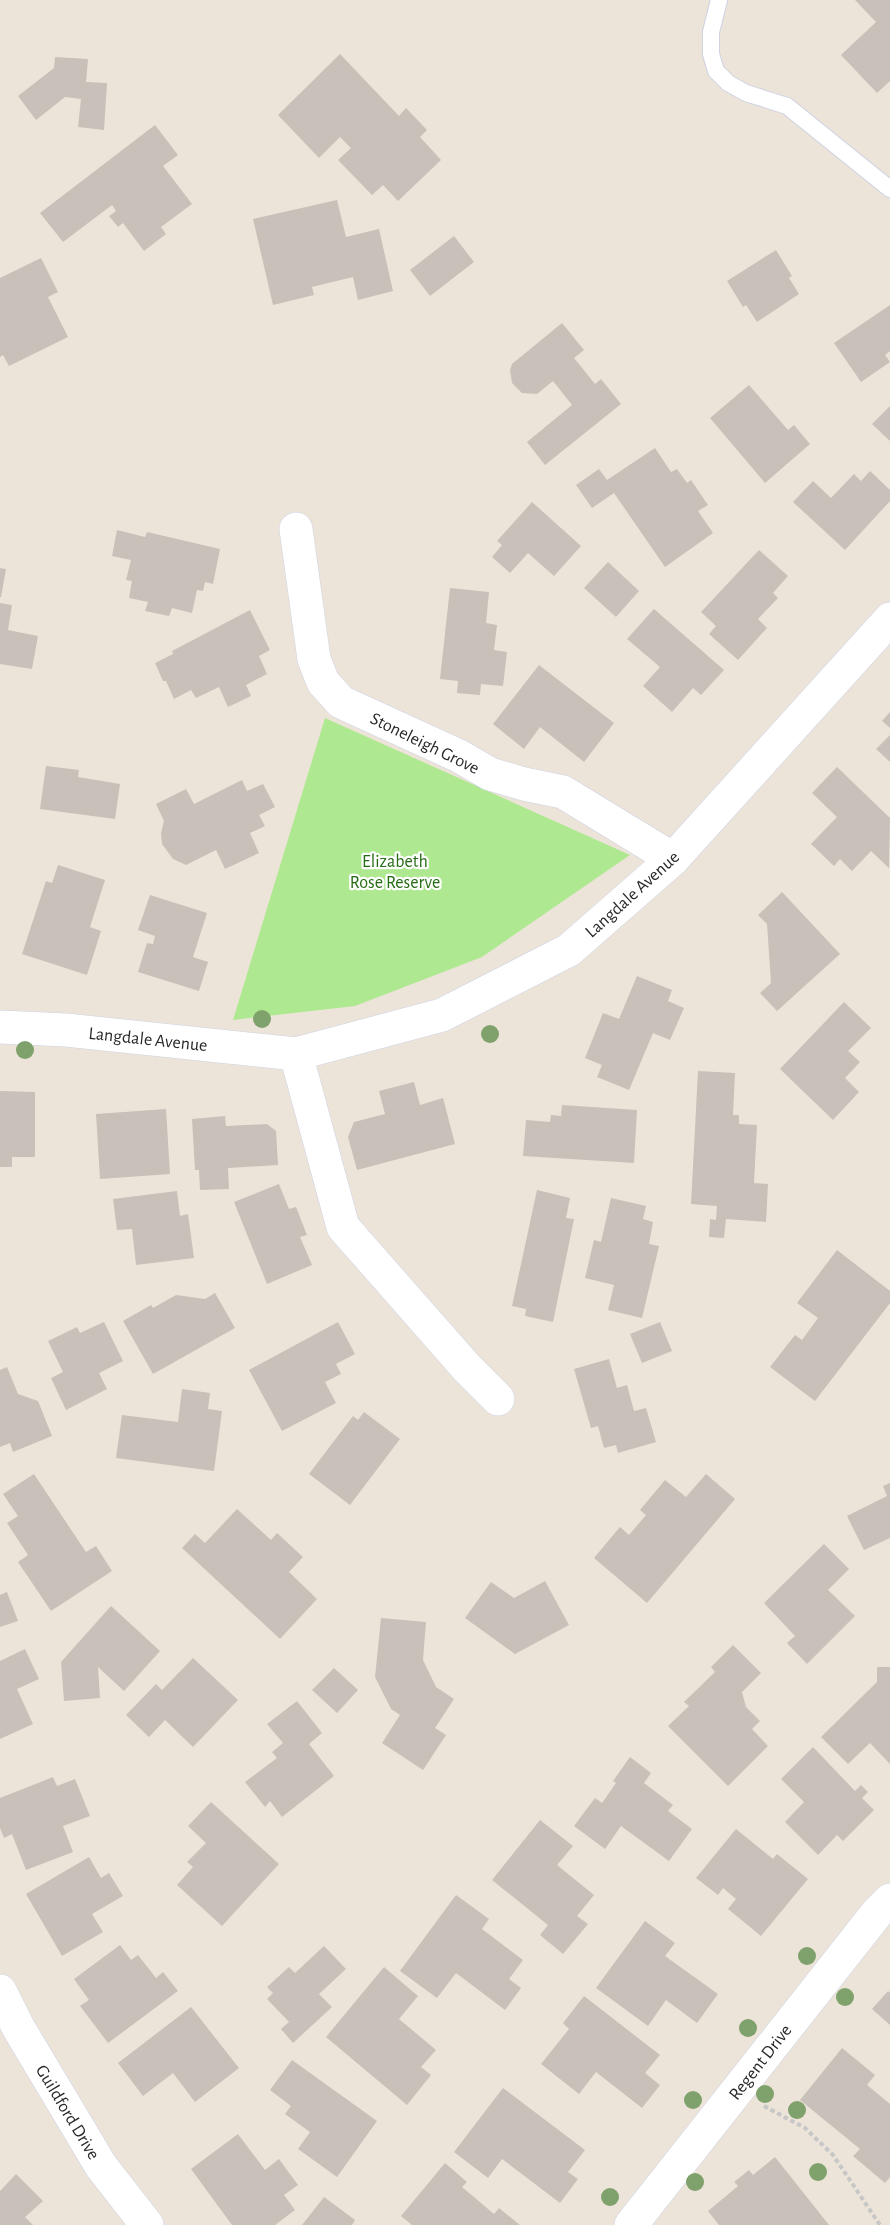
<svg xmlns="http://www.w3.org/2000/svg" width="890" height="2225" font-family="'Alegreya Sans',sans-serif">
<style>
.green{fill:#aee890}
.building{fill:#c8c1b9}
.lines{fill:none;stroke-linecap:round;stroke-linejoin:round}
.lane-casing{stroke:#ced2e3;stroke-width:18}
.street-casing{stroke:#ced2e3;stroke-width:34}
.secondary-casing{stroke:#ced2e3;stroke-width:34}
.path{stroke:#c7c7c7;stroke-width:4;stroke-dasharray:4.5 3;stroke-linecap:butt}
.lane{stroke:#fff;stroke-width:16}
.street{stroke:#fff;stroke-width:33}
.secondary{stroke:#fff;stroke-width:33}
.tree{fill:#7fa16c}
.labels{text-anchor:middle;stroke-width:4.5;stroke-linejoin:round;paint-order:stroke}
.street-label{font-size:18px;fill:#292929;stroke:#fff}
.park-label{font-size:18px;fill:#256b13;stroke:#fff}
</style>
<rect width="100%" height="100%" fill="#ede4d9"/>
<!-- green -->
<path class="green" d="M325 718 630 855 482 957 355 1006 233 1020Z"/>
<!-- building -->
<g class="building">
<path d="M855 0H890V81L877 93 841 55 876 22Z"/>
<path d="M340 54 399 116 406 108 427 130 420 137 441 160 398 201 383 185 372 195 338 160 351 148 340 137 319 158 278 115Z"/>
<path d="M55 57 88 59 86 82 107 83 104 130 78 127 81 99 65 97 36 120 18 96 54 68Z"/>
<path d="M155 125 178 155 163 166 192 204 161 227 166 234 144 251 123 223 118 227 109 216 116 211 112 205 63 242 40 213Z"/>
<path d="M337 200 346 237 379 229 393 291 358 300 353 277 312 287 314 295 273 305 253 219Z"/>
<path d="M454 236 474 262 430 296 410 270Z"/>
<path d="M776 250 792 276 789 278 799 294 757 322 746 305 743 307 727 281Z"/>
<path d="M41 258 58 292 48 297 68 337 9 366 3 355 0 357V278Z"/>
<path d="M890 305V351L885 355 890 362 861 382 834 343Z"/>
<path d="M562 323 584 350 574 358 595 384 601 379 621 404 545 465 527 442 572 405 553 381 537 394 522 393 512 383 510 370 512 364Z"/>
<path d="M749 385 788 430 794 425 810 444 765 483 710 418Z"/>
<path d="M890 406V441L872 424Z"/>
<path d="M655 448 671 472 677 469 687 483 691 480 708 505 698 511 713 533 665 567 614 493 592 508 576 485 599 469 607 480Z"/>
<path d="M870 471 890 490V501L845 550 793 502 813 481 831 498 854 474 861 481Z"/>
<path d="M532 502 581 546 554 576 528 553 510 573 492 557 502 545 497 541Z"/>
<path d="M117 530 145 537 147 532 220 549 213 584 205 582 203 591 197 590 192 613 172 608 169 616 145 611 148 602 129 598 132 581 126 580 131 560 112 556Z"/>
<path d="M759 550 788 576 773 593 778 598 758 619 767 628 738 660 709 634 716 626 701 612Z"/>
<path d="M608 562 639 591 616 617 584 588Z"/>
<path d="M0 568 6 569 1 597H0Z"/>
<path d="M450 588 489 592 486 623 497 625 494 650 507 652 503 686 481 684 480 695 457 693 458 681 440 679Z"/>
<path d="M0 603 12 605 8 630 38 636 32 669 0 664Z"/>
<path d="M654 609 724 670 701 695 693 688 672 712 643 686 660 667 627 639Z"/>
<path d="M250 610 270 650 259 656 267 674 246 685 251 696 228 707 219 687 196 698 191 690 174 699 166 681H163L155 663 173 654 172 651Z"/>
<path d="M539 665 614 723 584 762 540 727 524 749 493 724Z"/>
<path d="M890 712V728L882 721Z"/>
<path d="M890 735V762L876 749Z"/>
<path d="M46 766 79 770 78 777 120 784 115 819 40 809Z"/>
<path d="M837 767 890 818 889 868 871 851 852 871 840 859 834 866 811 844 837 817 812 793Z"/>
<path d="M242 780 247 791 263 784 275 807 259 815 265 826 250 833 259 853 225 869 216 850 186 865 173 859 162 844 161 833 164 821 156 804 186 789 194 804Z"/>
<path d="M58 865 105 880 90 927 101 931 87 975 22 954 46 881 52 883Z"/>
<path d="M782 892 840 954 777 1011 760 993 771 983 767 924 758 915Z"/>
<path d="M150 895 207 913 193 957 208 962 199 991 138 972 147 943 153 944 155 936 138 930Z"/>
<path d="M637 976 672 990 668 1001 684 1008 670 1040 653 1033 629 1090 597 1077 602 1065 585 1058 603 1013 619 1019Z"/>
<path d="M844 1002 871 1028 848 1051 860 1062 845 1078 859 1092 833 1120 780 1069Z"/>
<path d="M698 1071 735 1073 733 1115H739V1124L757 1125 754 1183 768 1184 766 1222 726 1219 724 1238 709 1237 710 1219 716 1220 717 1206 691 1204Z"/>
<path d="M414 1082 420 1105 443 1098 455 1144 357 1170 348 1137 354 1122 385 1114 379 1091Z"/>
<path d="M0 1091 35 1092V1157H12V1167H0Z"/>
<path d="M562 1105 637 1110 634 1163 523 1156 526 1120 550 1122 551 1115 561 1116Z"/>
<path d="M166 1109 170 1174 100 1179 96 1114Z"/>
<path d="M225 1116 226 1126 267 1124 276 1131 278 1165 228 1168 229 1189 200 1190 199 1170H195L192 1119Z"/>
<path d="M279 1184 289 1209 296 1207 307 1235 300 1237 312 1265 267 1284 234 1202Z"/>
<path d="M537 1190 570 1198 566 1218 574 1219 553 1322 525 1316 526 1309 512 1306Z"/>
<path d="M177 1191 180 1216 188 1214 194 1258 136 1265 132 1229 117 1230 113 1199Z"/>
<path d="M611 1198 646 1206 643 1219 653 1222 649 1244 659 1246 642 1318 608 1310 614 1285 585 1278 594 1240 601 1242Z"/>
<path d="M837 1250 890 1291V1303L815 1401 770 1367 795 1335 802 1340 818 1318 797 1303Z"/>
<path d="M215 1293 235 1328 153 1374 123 1321 151 1305 153 1308 176 1295 205 1299Z"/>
<path d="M104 1322 123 1361 99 1373 107 1389 66 1410 51 1378 63 1372 48 1341 77 1327 80 1333Z"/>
<path d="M338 1322 355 1354 336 1364 341 1374 325 1382 336 1403 282 1431 249 1370Z"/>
<path d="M660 1322 672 1351 642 1363 630 1334Z"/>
<path d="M609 1359 617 1388 627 1385 634 1411 646 1408 656 1442 618 1453 616 1445 604 1448 598 1426 591 1428 574 1369Z"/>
<path d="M7 1367 18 1394 38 1401 52 1436 13 1452 10 1443 0 1447V1370Z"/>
<path d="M182 1389 210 1393 208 1409 222 1411 214 1471 116 1458 122 1415 178 1422Z"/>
<path d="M364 1412 400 1439 350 1505 309 1474 353 1416 358 1420Z"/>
<path d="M34 1474 86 1552 96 1546 112 1571 51 1611 18 1562 28 1555 7 1523 18 1516 3 1494Z"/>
<path d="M706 1474 735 1499 647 1603 594 1558 620 1527 629 1535 646 1515 640 1510 665 1480 686 1497Z"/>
<path d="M890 1483V1538L864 1550 847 1516 887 1496 883 1486Z"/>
<path d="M237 1509 271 1540 277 1533 303 1557 289 1572 317 1599 280 1639 182 1548 195 1534 205 1543Z"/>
<path d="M824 1544 849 1569 828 1590 855 1616 807 1664 787 1643 795 1636 764 1603Z"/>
<path d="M545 1581 569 1625 515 1654 465 1618 491 1582 514 1598Z"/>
<path d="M7 1592 18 1621 0 1627V1595Z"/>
<path d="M111 1606 160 1651 124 1691 98 1667 100 1698 64 1701 61 1662Z"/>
<path d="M381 1618 426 1622 423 1660 436 1687 454 1699 435 1728 446 1735 423 1770 382 1743 400 1715 391 1709 375 1677Z"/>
<path d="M733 1645 761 1673 742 1692 746 1707 760 1721 752 1729 768 1746 728 1786 668 1726 689 1706 684 1702 715 1672 711 1667Z"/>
<path d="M25 1649 39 1679 17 1689 33 1724 0 1739V1661Z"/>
<path d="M193 1658 238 1700 193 1747 165 1720 149 1737 126 1715 156 1684 162 1690Z"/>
<path d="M877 1667H890V1764L870 1743 848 1764 821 1737 877 1682Z"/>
<path d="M334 1668 358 1690 337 1713 312 1690Z"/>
<path d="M297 1701 322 1733 309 1744 334 1776 282 1817 270 1801 265 1807 245 1782 277 1758 272 1752 283 1743 267 1724Z"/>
<path d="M813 1747 855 1791 861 1785 868 1792 862 1798 874 1810 843 1841 837 1835 818 1855 785 1822 804 1802 781 1779Z"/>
<path d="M630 1757 651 1773 644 1783 673 1805 668 1811 692 1829 669 1861 621 1826 605 1849 574 1826 595 1798 602 1803 616 1783 613 1781Z"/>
<path d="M53 1777 57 1786 75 1779 90 1816 63 1826 73 1852 26 1870 12 1834 4 1838 0 1828V1798Z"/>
<path d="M211 1802 279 1864 222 1926 177 1885 193 1867 187 1862 206 1843 188 1826Z"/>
<path d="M540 1820 573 1846 557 1865 594 1895 577 1916 588 1924 563 1954 540 1935 548 1925 492 1880Z"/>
<path d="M736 1829 773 1859 777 1854 808 1879 761 1936 728 1909 736 1899 723 1888 718 1895 696 1878Z"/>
<path d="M89 1857 101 1878 109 1873 123 1896 92 1914 103 1932 62 1956 26 1894Z"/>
<path d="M456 1895 489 1919 482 1929 523 1960 509 1979 521 1988 505 2010 456 1973 437 1998 400 1971Z"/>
<path d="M645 1921 675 1943 665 1956 718 1994 697 2023 666 2000 648 2026 596 1988Z"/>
<path d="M120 1945 131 1960 138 1955 156 1978 163 1972 178 1991 108 2043 80 2006 89 2000 74 1979Z"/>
<path d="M324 1946 346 1969 319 1994 332 2007 293 2043 281 2029 289 2022 267 1999 273 1993 267 1987 289 1967 295 1973Z"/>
<path d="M384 1967 418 1996 399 2019 436 2050 421 2067 431 2075 407 2105 326 2037Z"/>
<path d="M888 1991 890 1993V2025L872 2009Z"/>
<path d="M584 1996 660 2055 645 2073 660 2085 642 2108 596 2072 579 2094 541 2064 569 2029 563 2023Z"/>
<path d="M191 2007 239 2068 195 2102 173 2073 143 2096 118 2063Z"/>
<path d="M842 2048 875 2075 867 2085 890 2104V2177L885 2183 853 2156 860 2149 800 2100Z"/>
<path d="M292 2060 377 2121 337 2177 298 2149 310 2132 285 2114 291 2106 270 2090Z"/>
<path d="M503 2088 585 2150 568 2172 578 2179 560 2203 502 2159 488 2178 454 2152Z"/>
<path d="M238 2134 265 2170 279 2159 298 2185 284 2195 295 2210 275 2225H232L191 2169Z"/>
<path d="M775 2157 829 2225H719L708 2211 738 2186 734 2182 749 2170 753 2175Z"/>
<path d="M445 2163 467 2182 462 2187 494 2214 499 2208 520 2225H412L401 2216Z"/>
<path d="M16 2174 43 2201 25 2217 33 2225H0V2191Z"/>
<path d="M324 2197 355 2220 352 2225H302Z"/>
</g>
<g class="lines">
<defs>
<path id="lane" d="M719 0 711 32V54L716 71 728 83 746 93 787 106 890 189"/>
<g id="street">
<path d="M296 529 314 659 323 682 341 702 459 756 490 774 524 784 563 792 673 859"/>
<path d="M0 1027 66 1030 296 1054 442 1015 569 950 673 859 890 619"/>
<path d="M296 1054 343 1227 467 1368 498 1399"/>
<path d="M631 2225 877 1913 890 1900"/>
</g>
<path id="secondary" d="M0 1991 18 2027 101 2166 147 2225"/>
</defs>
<!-- lane casing -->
<use href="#lane" class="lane-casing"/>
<!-- street casing -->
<use href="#street" class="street-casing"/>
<!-- secondary casing -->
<use href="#secondary" class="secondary-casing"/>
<!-- path -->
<path class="path" d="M764 2106 805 2128 833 2155 880 2225"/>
<!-- lane -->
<use href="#lane" class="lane"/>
<!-- street -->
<use href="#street" class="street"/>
<!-- secondary -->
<use href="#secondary" class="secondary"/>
</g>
<!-- trees -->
<g class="tree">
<circle cx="262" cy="1019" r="9"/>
<circle cx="490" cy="1034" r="9"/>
<circle cx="25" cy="1050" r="9"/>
<circle cx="807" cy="1956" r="9"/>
<circle cx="845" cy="1997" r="9"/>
<circle cx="748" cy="2028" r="9"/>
<circle cx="765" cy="2094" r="9"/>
<circle cx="693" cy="2100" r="9"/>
<circle cx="797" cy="2110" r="9"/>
<circle cx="818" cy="2172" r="9"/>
<circle cx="695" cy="2182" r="9"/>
<circle cx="610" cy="2197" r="9"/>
</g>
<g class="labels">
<!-- street labels -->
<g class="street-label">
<text transform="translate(425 743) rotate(26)" y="6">Stoneleigh Grove</text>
<text transform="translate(632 894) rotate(-42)" y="6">Langdale Avenue</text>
<text transform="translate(148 1039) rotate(6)" y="6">Langdale Avenue</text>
<text transform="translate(760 2062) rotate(-52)" y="6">Regent Drive</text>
<text transform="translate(68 2112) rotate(59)" y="6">Guildford Drive</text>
</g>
<!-- park labels -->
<g class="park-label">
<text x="395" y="867">Elizabeth<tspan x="395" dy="21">Rose Reserve</tspan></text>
</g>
</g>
</svg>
